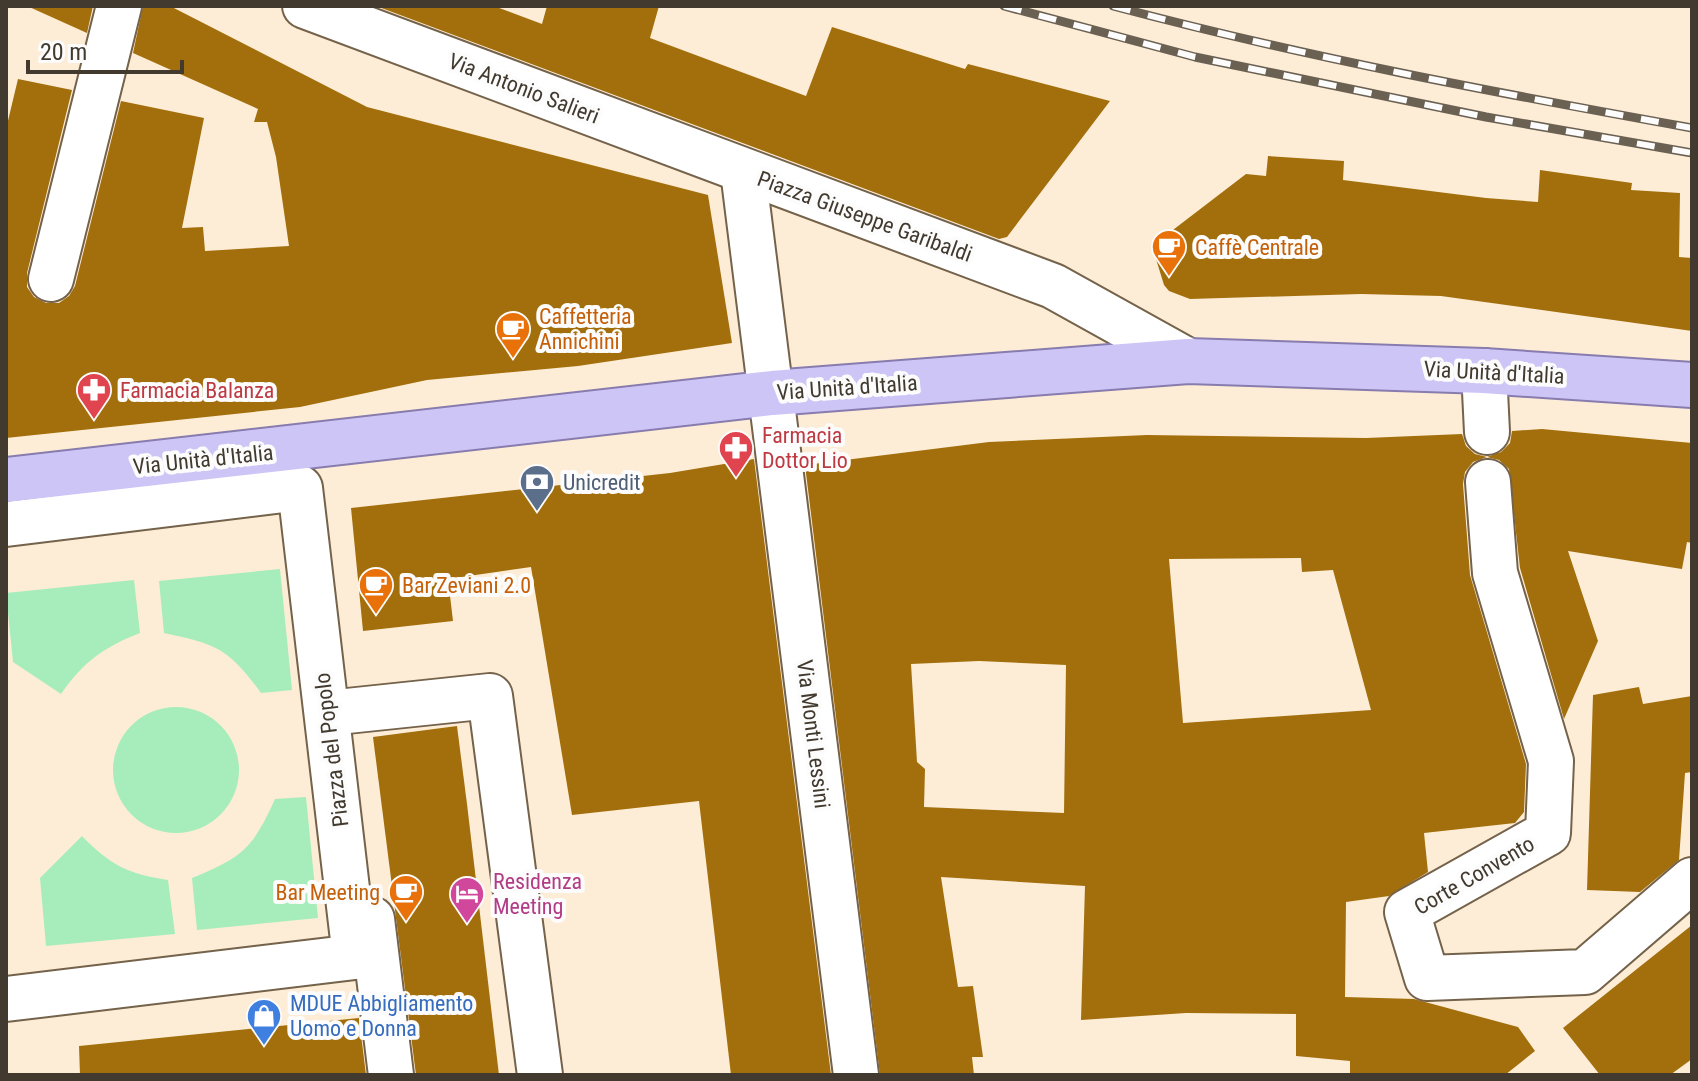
<svg xmlns="http://www.w3.org/2000/svg" width="1698" height="1081" font-family="'Roboto Condensed',sans-serif">
<style>
.green{fill:#a6edbb}
.building{fill:#a36f0d;fill-rule:evenodd}
.lines{fill:none;stroke-linecap:round;stroke-linejoin:round}
.minor-casing{stroke:#74624a;stroke-width:48}
.major-casing{stroke:#887cae;stroke-width:48}
.minor{stroke:#fff;stroke-width:44}
.major{stroke:#cec5f7;stroke-width:44}
.rail-casing{stroke:#6b6153;stroke-width:9}
.rail{stroke:#fcfcfc;stroke-width:6;stroke-dasharray:18;stroke-linecap:butt}
.labels{text-anchor:middle;stroke-width:8;stroke-linejoin:round;paint-order:stroke}
.street-label{font-size:22px;fill:#423a2f;stroke:#fcfcfc}
.food-label{font-size:22px;fill:#c56008;stroke:#fcfcfc;text-anchor:start}
.health-label{font-size:22px;fill:#be3a42;stroke:#fcfcfc;text-anchor:start}
.service-label{font-size:22px;fill:#4e5e75;stroke:#fcfcfc;text-anchor:start}
.hotel-label{font-size:22px;fill:#b23c85;stroke:#fcfcfc;text-anchor:start}
.shop-label{font-size:22px;fill:#366cbe;stroke:#fcfcfc;text-anchor:start}
</style>
<rect width="100%" height="100%" fill="#fdedd6"/>
<!-- green -->
<g class="green">
<path d="M280 569 292 690 261 693C229 649 217 644 164 633L159 581Z"/>
<path d="M134 580 140 633C104 647 83 662 61 694L13 662 6 593Z"/>
<circle cx="176" cy="770" r="63"/>
<path d="M306 797 318 918 197 930 192 878C242 857 252 850 275 799Z"/>
<path d="M82 836C110 865 128 874 168 880L175 934 46 946 40 878Z"/>
</g>
<!-- building -->
<g class="building">
<path d="M27 6H93L87 33Z"/>
<path d="M143 6H170L367 107 708 195 732 343 578 366 427 380 300 407 6 438V129L18 79 72 90 27 273V287L34 297 46 303H59L69 296 75 286 121 101 204 118 182 228 203 227 205 251 289 246 276 157 267 122H254L258 109 133 53Z"/>
<path d="M376 6H494L542 24 547 6H659L650 38 806 96 832 27 965 69 968 64 1110 101 1007 237 999 239Z"/>
<path d="M1268 156 1344 161 1343 180 1486 198 1538 202 1540 170 1632 183 1631 190 1680 193 1679 257 1692 258V331L1441 296 1361 294 1190 299 1169 291 1164 285 1152 246 1246 174 1266 176Z"/>
<path d="M1542 429 1692 443V543L1687 542 1682 569 1568 551 1598 641 1564 719 1520 568 1509 469 1499 460 1487 457 1473 462 1465 472 1463 484 1470 575 1526 764 1524 812 1515 823 1424 833 1428 872 1389 896 1346 902 1345 997 1414 999 1518 1027 1535 1051 1505 1075H1350V1061L1296 1056V1014L1186 1013 1081 1020 1085 886 941 877 958 987 973 986 983 1057H972L974 1075H880L805 465 989 442 1147 435 1366 438 1462 434 1466 446 1475 454 1487 457 1501 452 1510 443 1512 431ZM1301 558 1302 572 1333 570 1371 710 1183 723 1169 559ZM979 661 1066 665 1064 813 924 807 925 769 917 762 911 664Z"/>
<path d="M754 459 831 1075H731L699 801 572 815 531 567 448 579 453 621 363 631 351 508 670 473Z"/>
<path d="M1639 687 1643 704 1692 696V772L1685 773 1679 860 1640 892 1587 890 1593 695Z"/>
<path d="M457 726 467 804 499 1075H416L373 737Z"/>
<path d="M1692 925V1059L1670 1075H1600L1563 1028Z"/>
<path d="M359 1018 366 1075H80L79 1046Z"/>
</g>
<g class="lines">
<defs>
<g id="minor">
<path d="M305 6 1053 286 1188 361"/>
<path d="M743 171 856 1075"/>
<path d="M51 279 119 6"/>
<path d="M1484 371 1487 432"/>
<path d="M1488 482 1495 573 1551 761 1548 833 1407 912 1427 978 1585 972 1692 880"/>
<path d="M6 524 300 488 355 957 6 999"/>
<path d="M347 711 490 696 540 1075"/>
<path d="M372 919 391 1075"/>
</g>
<path id="major" d="M6 480 772 393 1188 361 1484 371 1692 385"/>
</defs>
<!-- minor casing -->
<use href="#minor" class="minor-casing"/>
<!-- major casing -->
<use href="#major" class="major-casing"/>
<!-- minor -->
<use href="#minor" class="minor"/>
<!-- major -->
<use href="#major" class="major"/>
<defs>
<g id="rail">
<path d="M1004 6 1195 57 1486 117 1692 153"/>
<path d="M1113 6C1304 57 1498 93 1692 128"/>
</g>
</defs>
<!-- rail casing -->
<use href="#rail" class="rail-casing"/>
<!-- rail -->
<use href="#rail" class="rail"/>
</g>
<!-- icons -->
<defs>
<symbol id="cafe-pin" viewBox="-11 -11 22 30"><path d="M0 17L-7.5 6A9.5 9.5 0 1 1 7.5 6Z" fill="#e8710a" stroke="#fcfcfc"/><path d="M-5.5-4.5H6V0H3Q3 3.5 0 3.5H-2.5Q-5.5 3.5-5.5 0ZM3-3.2v2h1.7v-2ZM-6 4.5H4V6H-6Z" fill="#fff"/></symbol>
<symbol id="pharmacy-pin" viewBox="-11 -11 22 30"><path d="M0 17L-7.5 6A9.5 9.5 0 1 1 7.5 6Z" fill="#e0444e" stroke="#fcfcfc"/><path d="M-2-6h4v4h4v4h-4v4h-4v-4h-4v-4h4Z" fill="#fff"/></symbol>
<symbol id="bank-pin" viewBox="-11 -11 22 30"><path d="M0 17L-7.5 6A9.5 9.5 0 1 1 7.5 6Z" fill="#5c6f8a" stroke="#fcfcfc"/><path d="M-6-4H6V4H-6ZM0-2.3a2.3 2.3 0 1 0 0 4.6a2.3 2.3 0 1 0 0-4.6Z" fill="#fff"/></symbol>
<symbol id="hotel-pin" viewBox="-11 -11 22 30"><path d="M0 17L-7.5 6A9.5 9.5 0 1 1 7.5 6Z" fill="#d1479c" stroke="#fcfcfc"/><path d="M-6-4.5h1.5V1H6V5H4.5V3h-9V5H-6ZM-4 0a1.8 1.8 0 1 1 3.6 0ZM.5 0V-2.5h3Q6-2.5 6 0Z" fill="#fff"/></symbol>
<symbol id="shop-pin" viewBox="-11 -11 22 30"><path d="M0 17L-7.5 6A9.5 9.5 0 1 1 7.5 6Z" fill="#3f7fe0" stroke="#fcfcfc"/><path d="M-5-2.5h2.3a2.7 3.5 0 0 1 5.4 0H5L5.5 6h-11ZM-1.5-2.5h3a1.5 2.3 0 0 0-3 0Z" fill="#fff"/></symbol>
</defs>
<g fill-rule="evenodd">
<use href="#cafe-pin" x="1149" y="227" width="40" height="54"/>
<use href="#cafe-pin" x="493" y="309" width="40" height="54"/>
<use href="#pharmacy-pin" x="74" y="370" width="40" height="54"/>
<use href="#pharmacy-pin" x="716" y="428" width="40" height="54"/>
<use href="#bank-pin" x="517" y="462" width="40" height="54"/>
<use href="#cafe-pin" x="356" y="565" width="40" height="54"/>
<use href="#cafe-pin" x="386" y="872" width="40" height="54"/>
<use href="#hotel-pin" x="447" y="874" width="40" height="54"/>
<use href="#shop-pin" x="244" y="996" width="40" height="54"/>
</g>
<g class="labels">
<!-- street labels -->
<g class="street-label">
<text transform="translate(524 88) rotate(21)" y="8">Via Antonio Salieri</text>
<text transform="translate(865 216) rotate(20)" y="8">Piazza Giuseppe Garibaldi</text>
<text transform="translate(1494 372) rotate(3)" y="8">Via Unità d'Italia</text>
<text transform="translate(847 387) rotate(-4)" y="8">Via Unità d'Italia</text>
<text transform="translate(203 459) rotate(-6)" y="8">Via Unità d'Italia</text>
<text transform="translate(814 734) rotate(83)" y="8">Via Monti Lessini</text>
<text transform="translate(331 750) rotate(-97)" y="8">Piazza del Popolo</text>
<text transform="translate(1474 875) rotate(-30)" y="8">Corte Convento</text>
</g>
<!-- food labels -->
<g class="food-label">
<text x="1195" y="255">Caffè Centrale</text>
<text x="539" y="324">Caffetteria<tspan x="539" dy="25">Annichini</tspan></text>
<text x="402" y="593">Bar Zeviani 2.0</text>
<text x="380" y="900" text-anchor="end">Bar Meeting</text>
</g>
<!-- health labels -->
<g class="health-label">
<text x="120" y="398">Farmacia Balanza</text>
<text x="762" y="443">Farmacia<tspan x="762" dy="25">Dottor Lio</tspan></text>
</g>
<!-- service labels -->
<g class="service-label">
<text x="563" y="490">Unicredit</text>
</g>
<!-- hotel labels -->
<g class="hotel-label">
<text x="493" y="889">Residenza<tspan x="493" dy="25">Meeting</tspan></text>
</g>
<!-- shop labels -->
<g class="shop-label">
<text x="290" y="1011">MDUE Abbigliamento<tspan x="290" dy="25">Uomo e Donna</tspan></text>
</g>
</g>
<!-- border -->
<rect width="1698" height="1081" fill="none" stroke="#423a2f" stroke-width="16"/>
<!-- scale -->
<path d="M28 60v12h154v-12" fill="none" stroke="#423a2f" stroke-width="4"/>
<text x="40" y="60" font-size="24" fill="#423a2f" stroke="#fcfcfc" stroke-width="6" paint-order="stroke">20 m</text>
</svg>
